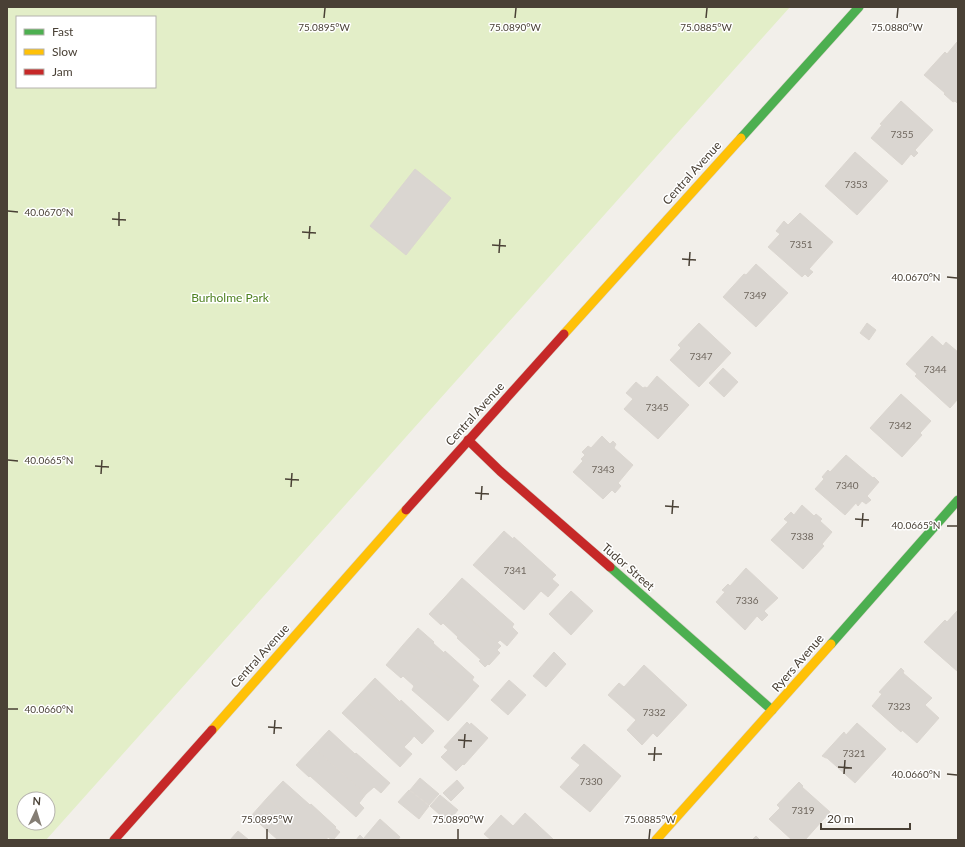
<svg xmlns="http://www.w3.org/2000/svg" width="965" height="847" font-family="Lato,sans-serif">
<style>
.green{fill:#e3eec8;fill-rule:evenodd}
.building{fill:#dad6d1;stroke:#dbd6d0}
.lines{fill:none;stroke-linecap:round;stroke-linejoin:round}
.fast-casing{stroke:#d3cdc2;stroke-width:10}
.slow-casing{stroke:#d3cdc2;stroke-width:10}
.jam-casing{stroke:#d3cdc2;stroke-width:10}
.fast{stroke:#4caf50;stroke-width:9}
.slow{stroke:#ffc107;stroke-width:9}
.jam{stroke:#c62828;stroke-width:9}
.ticks{fill:none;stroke:#494035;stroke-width:1.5}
.labels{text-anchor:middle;stroke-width:3;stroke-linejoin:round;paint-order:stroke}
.number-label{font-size:10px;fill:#6f675e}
.street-label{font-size:12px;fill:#494035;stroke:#fff}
.park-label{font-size:12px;fill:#4f8221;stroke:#fff}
.ticks-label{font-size:10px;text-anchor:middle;fill:#494035;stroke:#fff;stroke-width:3;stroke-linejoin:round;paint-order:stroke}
</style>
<rect width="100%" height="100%" fill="#f2efea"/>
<!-- green -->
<path class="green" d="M7 7H790L46 840H7ZM17 17H155V87H17ZM24 799H48V823H24Z"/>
<!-- building -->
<g class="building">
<path d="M957 42H958V101L957 103 955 101 953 102 944 94 945 93 924 75 945 52 947 54Z"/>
<path d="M901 101 933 130 915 150 918 153 914 157 911 154 902 165 871 138 882 125 880 124Z"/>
<path d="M855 152 888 181 857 215 825 186Z"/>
<path d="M415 169 451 198 406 255 370 226Z"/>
<path d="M800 213 833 242 809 269 813 272 808 277 805 274 802 277 768 247 780 234 776 231 784 221 788 225Z"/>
<path d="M756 264 788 293 756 327 723 297 744 274 746 275Z"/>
<path d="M699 323 731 353 699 387 670 360 681 348 678 345Z"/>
<path d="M867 323 876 330 869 340 860 333Z"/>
<path d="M932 336 943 346 946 342 958 352V399L950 408 915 376 917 374 906 364Z"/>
<path d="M723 368 738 382 724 397 709 383Z"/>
<path d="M657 376 689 405 658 439 624 409 633 399 626 393 636 382 643 388 645 387 647 388Z"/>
<path d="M901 394 931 421 920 433 922 435 902 457 870 428Z"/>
<path d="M602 436 610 444 613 441 616 444 614 448 633 465 618 483 621 486 615 493 612 490 603 499 573 472 583 461 581 459 585 455 582 452 588 446 591 448Z"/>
<path d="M846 455 873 478 874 477 879 482 867 496 871 500 866 504 862 501 858 506 856 503 845 515 815 489 824 479 822 477 828 470 830 472Z"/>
<path d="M802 505 814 516 816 514 822 519 820 521 832 532 822 544 824 546 803 569 771 540 788 522 784 519 791 512 794 515Z"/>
<path d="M504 531 513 539 514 537 556 575 552 579 559 585 548 597 541 591 524 610 473 565Z"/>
<path d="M746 568 778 598 764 611 768 615 762 621 757 616 745 630 716 602 725 592 722 590 728 584 730 586Z"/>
<path d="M462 578 514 624 512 627 518 633 507 646 500 640 497 643 445 597Z"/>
<path d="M571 591 593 611 571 635 549 614Z"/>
<path d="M445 597 501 646 497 650 500 653 489 665 488 664 485 667 479 661 481 660 457 638 458 637 443 623 441 625 429 614Z"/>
<path d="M957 611H958V670L957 671 924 642 945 620 947 622Z"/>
<path d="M418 628 434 642 433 643 444 653 445 651 474 677 472 680 479 686 466 701 403 645Z"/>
<path d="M403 645 466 701 448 721 412 690 414 686 403 676 401 678 386 665Z"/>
<path d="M554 652 566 664 546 687 533 676Z"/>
<path d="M644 665 687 705 657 737 653 733 642 745 627 730 636 720 608 695 619 683 624 687Z"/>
<path d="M901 668 904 671 903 673 932 698 925 705 939 718 917 743 902 730 901 732 872 706 882 694 879 692Z"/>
<path d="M375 678 400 702 401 700 434 731 422 744 414 736 410 741 359 695Z"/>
<path d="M509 680 526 695 508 715 491 700Z"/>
<path d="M359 695 410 741 404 747 412 754 400 767 342 713Z"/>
<path d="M467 722 470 725 471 723 488 738 464 765 463 764 456 771 441 757 448 750 444 747Z"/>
<path d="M857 723 886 749 855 783 827 758H826L822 756 844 732 846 735Z"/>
<path d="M329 730 355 754 356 753 390 783 381 793 374 787 366 794 313 747Z"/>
<path d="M584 744 621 776 590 812 560 787 580 765 571 758Z"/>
<path d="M313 747 366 794 359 803 364 808 356 817 310 776 309 777 296 765Z"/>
<path d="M420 778 439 794 429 805 410 790Z"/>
<path d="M457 780 464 788 451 801 443 793Z"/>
<path d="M283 781 310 805 311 804 336 827 335 828 340 832 333 840H332L328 837 326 840H314L267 798Z"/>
<path d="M799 782 803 786 802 787 830 812 805 840H792L769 819 780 808 777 805Z"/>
<path d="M409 790 429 806 419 819 398 802Z"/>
<path d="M440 795 458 810 448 822 430 806Z"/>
<path d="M267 798 314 840H278L251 816Z"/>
<path d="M525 813 554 840H491L484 834 501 815 513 826Z"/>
<path d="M380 819 400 837 398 840H367L364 838Z"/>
<path d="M238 831 249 840H230Z"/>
<path d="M360 835 365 840H356Z"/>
<path d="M756 836 760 840H752Z"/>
</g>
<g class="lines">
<defs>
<g id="fast">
<path d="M741 138 859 7"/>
<path d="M610 567 772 710"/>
<path d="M831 644 958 500"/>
</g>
<g id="slow">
<path d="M564 334 741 138"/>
<path d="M212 730 406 510"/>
<path d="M656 840 831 644"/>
</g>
<g id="jam">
<path d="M468 440 500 471 610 567"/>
<path d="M406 510 564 334"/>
<path d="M114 840 212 730"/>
</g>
</defs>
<!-- fast casing -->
<use href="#fast" class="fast-casing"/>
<!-- slow casing -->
<use href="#slow" class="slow-casing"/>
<!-- jam casing -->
<use href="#jam" class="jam-casing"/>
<!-- fast -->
<use href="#fast" class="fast"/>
<!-- slow -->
<use href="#slow" class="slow"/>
<!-- jam -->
<use href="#jam" class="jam"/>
</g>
<!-- ticks -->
<path class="ticks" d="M324 18 325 8M515 18 516 8M706 18 707 8M897 18 898 8M8 211 18 212M112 219 126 220M119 226V212M302 232 316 233M309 239 310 226M492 245 506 246M499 253 500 239M682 259 696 260M689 266 690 252M947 277 957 278M8 460 18 461M95 466 109 467M101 474 102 460M285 479 299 480M291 487 292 473M475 493 489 494M481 500 482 486M665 506 679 507M672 514 673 500M855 519 869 520M947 526H957M862 527 863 513M8 709H18M268 727 282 728M274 734 275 720M458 740 472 741M464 748 465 734M648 754H662M654 761 655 747M838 767 852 768M844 774 845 760M947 774 957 775M267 839V829M458 839V829M649 839 650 829"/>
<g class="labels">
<!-- number labels -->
<g class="number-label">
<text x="902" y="138">7355</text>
<text x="856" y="188">7353</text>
<text x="801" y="248">7351</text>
<text x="755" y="299">7349</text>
<text x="701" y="360">7347</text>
<text x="935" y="373">7344</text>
<text x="657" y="411">7345</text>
<text x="900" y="429">7342</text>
<text x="603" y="473">7343</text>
<text x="847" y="489">7340</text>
<text x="802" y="540">7338</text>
<text x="515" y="574">7341</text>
<text x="747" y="604">7336</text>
<text x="899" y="710">7323</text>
<text x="654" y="716">7332</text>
<text x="854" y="757">7321</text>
<text x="591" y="785">7330</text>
<text x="803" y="814">7319</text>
</g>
<!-- street labels -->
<g class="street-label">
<text transform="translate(692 173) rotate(-48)" y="4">Central Avenue</text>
<text transform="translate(475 414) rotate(-48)" y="4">Central Avenue</text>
<text transform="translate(628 567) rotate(41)" y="4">Tudor Street</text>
<text transform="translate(260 656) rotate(-48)" y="4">Central Avenue</text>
<text transform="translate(798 663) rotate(-49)" y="4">Ryers Avenue</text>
</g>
<!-- park labels -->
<g class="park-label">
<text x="230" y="302">Burholme Park</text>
</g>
</g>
<g class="ticks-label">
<text x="324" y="31">75.0895°W</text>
<text x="515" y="31">75.0890°W</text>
<text x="706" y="31">75.0885°W</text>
<text x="897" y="31">75.0880°W</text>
<text x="49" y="216">40.0670°N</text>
<text x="916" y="281">40.0670°N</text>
<text x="49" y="464">40.0665°N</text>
<text x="916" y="529">40.0665°N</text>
<text x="49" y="713">40.0660°N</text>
<text x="916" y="778">40.0660°N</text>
<text x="267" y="823">75.0895°W</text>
<text x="458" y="823">75.0890°W</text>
<text x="650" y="823">75.0885°W</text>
</g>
<!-- border -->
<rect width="965" height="847" fill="none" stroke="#494035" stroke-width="16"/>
<!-- legend -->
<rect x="16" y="16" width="140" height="72" fill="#ffffff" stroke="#b6b3ae"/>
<rect x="24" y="29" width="20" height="6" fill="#4caf50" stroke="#b6b3ae"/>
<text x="52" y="36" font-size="12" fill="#494035">Fast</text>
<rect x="24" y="49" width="20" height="6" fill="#ffc107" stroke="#b6b3ae"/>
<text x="52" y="56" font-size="12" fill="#494035">Slow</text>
<rect x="24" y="69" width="20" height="6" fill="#c62828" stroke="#b6b3ae"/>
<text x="52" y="76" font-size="12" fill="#494035">Jam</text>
<!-- north arrow -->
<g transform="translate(36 811) rotate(4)"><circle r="19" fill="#ffffff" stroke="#b6b3ae"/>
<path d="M0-3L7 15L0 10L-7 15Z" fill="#847d74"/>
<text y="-6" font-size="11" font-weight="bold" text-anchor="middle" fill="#494035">N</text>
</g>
<!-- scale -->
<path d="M821 823v6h89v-6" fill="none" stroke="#494035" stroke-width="2"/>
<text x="827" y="823" font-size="12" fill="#494035" stroke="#ffffff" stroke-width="3" paint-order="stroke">20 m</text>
</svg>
